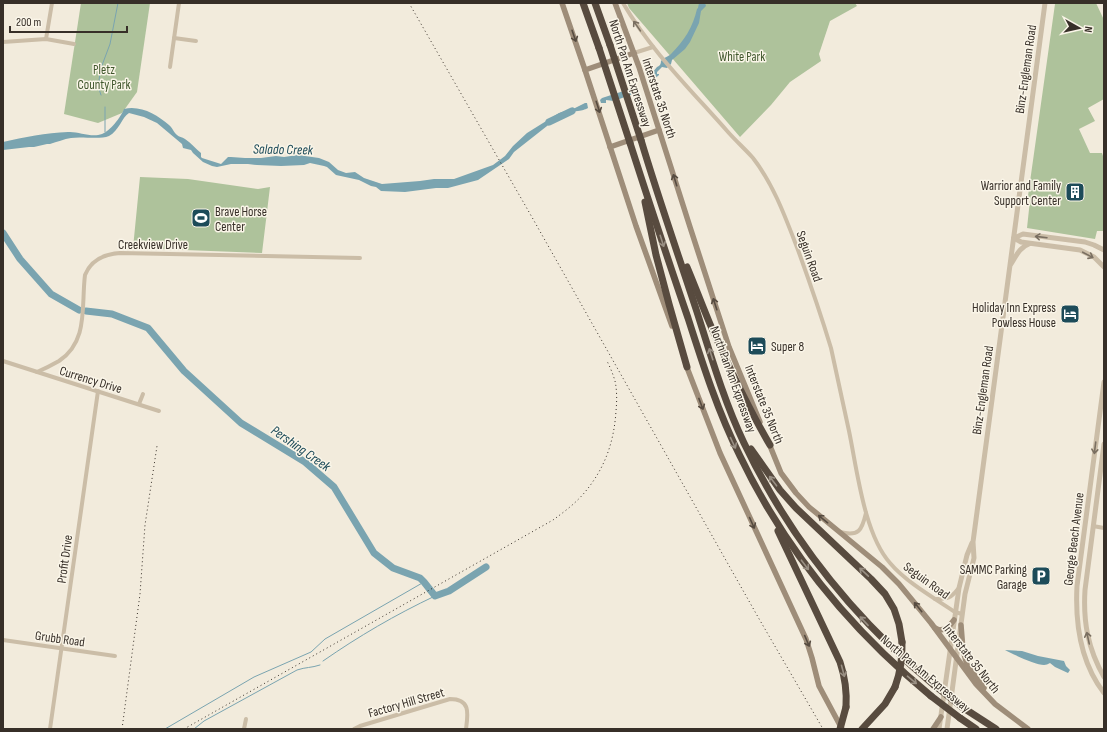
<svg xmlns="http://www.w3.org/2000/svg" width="1107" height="732" font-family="'Sofia Sans Condensed',sans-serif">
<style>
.green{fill:#aec29b}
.water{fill:#7aa4b0}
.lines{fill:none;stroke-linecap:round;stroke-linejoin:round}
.stream{stroke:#7aa4b0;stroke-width:1}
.river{stroke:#7aa4b0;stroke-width:7}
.minor{stroke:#cbbda7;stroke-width:4}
.tertiary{stroke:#cbbda7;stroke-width:5}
.secondary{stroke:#9e8d79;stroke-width:5.5}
.motorway{stroke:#584b3f;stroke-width:7}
.rail{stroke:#372f28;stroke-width:1;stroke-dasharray:1 3;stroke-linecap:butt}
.motorway-bridge{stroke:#584b3f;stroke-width:7}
.oneway{stroke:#7a6f61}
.oneway2{stroke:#564b40}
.oneway3{stroke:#998f83}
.labels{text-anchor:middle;stroke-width:3;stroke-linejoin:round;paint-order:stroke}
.park-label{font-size:13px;fill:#3f562b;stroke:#faf5e8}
.street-label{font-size:13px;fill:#372f28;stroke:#faf5e8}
.poi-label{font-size:13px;fill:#372f28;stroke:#faf5e8;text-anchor:end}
.water-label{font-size:14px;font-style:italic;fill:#1d4b59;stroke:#faf5e8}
</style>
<rect width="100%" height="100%" fill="#f2ebdc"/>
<!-- green -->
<g class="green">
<path d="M81 3H150L137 92 122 113 98 123 64 114Z"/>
<path d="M627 3H855L857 6 830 21 819 54 821 61 790 82 771 105 740 137 629 8Z"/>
<path d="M1069 3H1096L1104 20V99L1088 108 1095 121 1079 129 1090 153H1102L1104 159V231H1097L1095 239 1027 228 1030 200 1028 196 1055 4H1066Z"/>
<path d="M140 177 188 179 258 189 270 187 262 253 133 248Z"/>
</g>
<!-- water -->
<g class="water">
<path d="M699 3H705L706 6 701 11 699 23 690 42 685 49 672 60 671 64 667 68 662 67 657 72V74H659V75L651 82H648V78L657 67C660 66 661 64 661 61 664 57 668 57 671 54 684 41 693 27 697 9L698 8Z"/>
<path d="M636 87 638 92 614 101 606 100V103H601L600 100 602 98Z"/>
<path d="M585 103H587L588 108C584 110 583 110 578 111 572 111 567 115 561 115L514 152 509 159 478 180 448 188H436L405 192 381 191 376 187 371 186 359 180 336 175 327 167 324 166 310 163 304 165 281 166 257 165 248 164H231L217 167 212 166 203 162 193 153 191 150 183 148 182 144 157 123 144 117 129 113C122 117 119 131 109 136 99 140 82 136 71 138 64 139 57 142 50 144H47L34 147H29L3 150V142C24 137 46 133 68 132 78 131 91 138 102 134 110 131 121 117 124 109 141 105 157 115 169 125 173 128 173 132 177 135 179 137 182 137 185 139 191 143 196 149 201 153V157L202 158 221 164 228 157H231L245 158H261L276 156 284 157 298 155 319 158 329 162 338 170 346 173 355 172 364 178 382 184 420 181 434 179H454L493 165 505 156 513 146 527 133 559 113 575 108Z"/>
<path d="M1005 650 1022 651 1038 656 1064 661 1066 666 1070 670 1068 673 1055 667 1050 663C1048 664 1046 665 1044 665 1036 665 1012 654 1005 650Z"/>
</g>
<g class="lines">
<!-- stream -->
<g class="stream">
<path d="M101 95 99 89V80L101 68 110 44 118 3"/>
<path d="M105 107V132"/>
<path d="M323 661C359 636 395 615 435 596"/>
<path d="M165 729 254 677 311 652 325 639 424 582"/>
<path d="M194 729 204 721 297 670C306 667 311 668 320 665"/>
</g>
<!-- river -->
<g class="river">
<path d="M549 122 572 111"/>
<path d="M3 233 20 259 51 294 79 310"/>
<path d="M86 311 112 314 148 328 184 371 241 423 305 462 334 487 374 553 393 568 420 578 424 582 435 596 449 591 486 567"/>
</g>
<!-- minor -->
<g class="minor">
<path d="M623 3C651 51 691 90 728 132 736 141 745 149 753 158 774 185 786 219 798 250 810 283 821 315 831 348 837 376 843 403 849 431 857 469 864 534 890 563 906 582 934 598 955 612L962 614"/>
<path d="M174 38 196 41"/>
<path d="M46 39 52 3"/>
<path d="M3 42 46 39 74 44"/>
<path d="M634 53 653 47"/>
<path d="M170 67 179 3"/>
<path d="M3 361 159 411"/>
<path d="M37 372C44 369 52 365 59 361 89 341 81 306 85 275 91 260 105 254 120 253L360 258"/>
<path d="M139 404 143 394"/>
<path d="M1093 526 1104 528"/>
<path d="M840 532C859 537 862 530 866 513"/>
<path d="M935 599C948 599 951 598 958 589"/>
<path d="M3 640 115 656"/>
<path d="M50 729 98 391"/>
<path d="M244 729 246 719"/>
<path d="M354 729 360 726 450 699C471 699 468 714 466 729"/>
</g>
<!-- tertiary -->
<g class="tertiary">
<path d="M1014 238 1021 242 1080 250 1094 257 1104 267"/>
<path d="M1014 238 1023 234 1085 242 1094 245 1104 250"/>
<path d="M1011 264C1016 256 1020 247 1029 244"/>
<path d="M1104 382 1077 586C1075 624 1080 662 1104 693"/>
<path d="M1104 444 1085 590C1083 622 1088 649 1104 677"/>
<path d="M939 729 959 588 967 555 972 543"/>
<path d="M947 729 965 594 974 558 973 542 1045 3"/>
</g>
<!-- secondary -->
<g class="secondary">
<path d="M562 3 585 70 636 226 672 326"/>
<path d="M615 3 639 67 690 227 729 347 760 422"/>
<path d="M585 70 634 53"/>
<path d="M610 147 659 130"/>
<path d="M686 365 720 453 806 639 812 658 819 686 842 729"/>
<path d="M768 441 781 473 796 493 809 507 882 567 899 584 931 623 976 684 995 704 1028 729"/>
<path d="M961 625 963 650 967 665 984 688"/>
<path d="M935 628 939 630 947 629 954 620"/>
<path d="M933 729 941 717"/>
</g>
<!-- motorway -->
<g class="motorway">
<path d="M583 3 599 48"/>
<path d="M595 3 610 45"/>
<path d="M641 140C658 197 678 254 697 312 711 356 724 401 744 443 790 539 852 617 934 685"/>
<path d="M630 143C649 202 668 260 688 318 703 365 718 412 740 456 786 552 850 629 931 696"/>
<path d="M645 202 656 255 669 304 687 367"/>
<path d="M687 267C695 286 702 305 710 324 728 365 747 406 770 445"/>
<path d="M751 449 780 490 796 508 871 579 885 594 894 609 899 624 902 642"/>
<path d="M778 531 840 662C845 677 847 691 846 707"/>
<path d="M962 707 996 729"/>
<path d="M960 718 976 729"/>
<path d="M862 729 885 704 895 687"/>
</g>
<!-- rail -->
<g class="rail">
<path d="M409 3 533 219 758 617 823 729"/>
<path d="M122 729 140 594 145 525 157 446"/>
<path d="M184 729 553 520C564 512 576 503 585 492 605 468 614 442 616 411 617 401 617 390 615 381 613 374 610 367 607 361"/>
</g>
<!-- motorway-bridge -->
<g class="motorway-bridge">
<path d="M610 45 641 140"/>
<path d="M599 48 630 143"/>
<path d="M934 685 962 707"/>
<path d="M895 687C901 670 902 659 902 642"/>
<path d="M931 696 960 718"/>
<path d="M840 729 846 707"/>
</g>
</g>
<!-- one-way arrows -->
<defs><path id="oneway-shaft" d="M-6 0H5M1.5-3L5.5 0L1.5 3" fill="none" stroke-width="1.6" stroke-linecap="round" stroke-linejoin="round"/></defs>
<g class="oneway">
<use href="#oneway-shaft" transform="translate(637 26) rotate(-125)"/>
<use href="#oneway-shaft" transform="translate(1041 237) rotate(-173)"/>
<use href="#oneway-shaft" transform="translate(1088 255) rotate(28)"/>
<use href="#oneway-shaft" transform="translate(1095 448) rotate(97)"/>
<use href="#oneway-shaft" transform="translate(1088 638) rotate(-102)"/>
</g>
<g class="oneway2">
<use href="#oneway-shaft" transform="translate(574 36) rotate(71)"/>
<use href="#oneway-shaft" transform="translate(598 107) rotate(72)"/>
<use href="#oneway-shaft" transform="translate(675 180) rotate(-107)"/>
<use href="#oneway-shaft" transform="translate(715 304) rotate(-108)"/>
<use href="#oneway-shaft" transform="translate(701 404) rotate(69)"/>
<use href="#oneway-shaft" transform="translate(823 519) rotate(-141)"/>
<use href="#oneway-shaft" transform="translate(752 523) rotate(66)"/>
<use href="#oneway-shaft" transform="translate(918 607) rotate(-129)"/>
<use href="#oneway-shaft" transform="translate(807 641) rotate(67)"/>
</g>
<g class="oneway3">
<use href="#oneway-shaft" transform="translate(662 241) rotate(72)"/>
<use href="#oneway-shaft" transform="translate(711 354) rotate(-108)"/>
<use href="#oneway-shaft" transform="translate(733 443) rotate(65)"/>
<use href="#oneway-shaft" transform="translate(773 481) rotate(-127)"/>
<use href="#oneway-shaft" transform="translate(805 565) rotate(53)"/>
<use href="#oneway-shaft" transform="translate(864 572) rotate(-137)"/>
<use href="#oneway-shaft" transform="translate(864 621) rotate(-133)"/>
<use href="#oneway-shaft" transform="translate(843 671) rotate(75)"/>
<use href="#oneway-shaft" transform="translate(912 680) rotate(40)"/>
</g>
<!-- icons -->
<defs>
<symbol id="building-square" viewBox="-11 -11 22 22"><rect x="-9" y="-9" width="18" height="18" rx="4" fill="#1d4b59" stroke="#faf5e8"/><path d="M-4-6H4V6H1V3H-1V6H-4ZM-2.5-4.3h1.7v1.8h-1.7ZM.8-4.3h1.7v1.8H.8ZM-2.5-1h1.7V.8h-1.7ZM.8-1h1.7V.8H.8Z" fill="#fff"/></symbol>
<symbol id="stadium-square" viewBox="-11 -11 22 22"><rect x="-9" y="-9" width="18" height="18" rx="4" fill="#1d4b59" stroke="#faf5e8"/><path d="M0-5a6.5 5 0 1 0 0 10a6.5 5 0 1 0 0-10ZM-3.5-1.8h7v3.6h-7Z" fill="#fff"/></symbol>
<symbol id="hotel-square" viewBox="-11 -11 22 22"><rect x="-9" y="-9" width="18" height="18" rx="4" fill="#1d4b59" stroke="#faf5e8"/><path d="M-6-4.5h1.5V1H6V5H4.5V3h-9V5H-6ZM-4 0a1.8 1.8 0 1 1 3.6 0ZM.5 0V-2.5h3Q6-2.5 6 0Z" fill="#fff"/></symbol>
<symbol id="parking-square" viewBox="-11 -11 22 22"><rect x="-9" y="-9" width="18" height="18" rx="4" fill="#1d4b59" stroke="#faf5e8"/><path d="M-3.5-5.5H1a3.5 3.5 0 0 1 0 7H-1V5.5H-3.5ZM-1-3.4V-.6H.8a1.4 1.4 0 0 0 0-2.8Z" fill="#fff"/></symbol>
</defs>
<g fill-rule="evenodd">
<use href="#building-square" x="1064" y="181" width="22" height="22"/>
<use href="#stadium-square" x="190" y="207" width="22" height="22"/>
<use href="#hotel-square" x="1059" y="303" width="22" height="22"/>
<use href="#hotel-square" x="746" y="335" width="22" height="22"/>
<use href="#parking-square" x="1030" y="565" width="22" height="22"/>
</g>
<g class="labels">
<!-- park labels -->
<g class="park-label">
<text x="742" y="61">White Park</text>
<text x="104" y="74">Pletz<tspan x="104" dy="15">County Park</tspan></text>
</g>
<!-- street labels -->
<g class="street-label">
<text transform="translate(1025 69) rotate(-82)" y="5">Binz-Engleman Road</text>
<text transform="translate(631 73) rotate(72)" y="5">North Pan Am Expressway</text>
<text transform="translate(660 98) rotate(72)" y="5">Interstate 35 North</text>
<text x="153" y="249">Creekview Drive</text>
<text transform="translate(810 256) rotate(70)" y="5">Seguin Road</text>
<text transform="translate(91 379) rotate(17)" y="5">Currency Drive</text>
<text transform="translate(734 379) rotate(70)" y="5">North Pan Am Expressway</text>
<text transform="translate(982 390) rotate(-82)" y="5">Binz-Engleman Road</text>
<text transform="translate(765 404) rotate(68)" y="5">Interstate 35 North</text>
<text transform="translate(1073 539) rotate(-83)" y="5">George Beach Avenue</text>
<text transform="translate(64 559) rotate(-82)" y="5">Profit Drive</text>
<text transform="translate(927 580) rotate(36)" y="5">Seguin Road</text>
<text transform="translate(60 638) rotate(8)" y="5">Grubb Road</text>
<text transform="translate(972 658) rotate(52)" y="5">Interstate 35 North</text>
<text transform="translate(926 673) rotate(40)" y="5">North Pan Am Expressway</text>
<text transform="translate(406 702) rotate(-16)" y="5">Factory Hill Street</text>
</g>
<!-- poi labels -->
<g class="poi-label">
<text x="1061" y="190">Warrior and Family<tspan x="1061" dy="15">Support Center</tspan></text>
<text x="215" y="216" text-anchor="start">Brave Horse<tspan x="215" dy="15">Center</tspan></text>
<text x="1056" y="312">Holiday Inn Express<tspan x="1056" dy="15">Powless House</tspan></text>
<text x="771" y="351" text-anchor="start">Super 8</text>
<text x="1027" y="574">SAMMC Parking<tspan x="1027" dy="15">Garage</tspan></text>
</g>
<!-- water labels -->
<g class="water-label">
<text transform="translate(283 149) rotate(1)" y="5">Salado Creek</text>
<text transform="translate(301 448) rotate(35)" y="5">Pershing Creek</text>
</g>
</g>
<!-- border -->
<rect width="1107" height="732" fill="none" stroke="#372f28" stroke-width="8"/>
<!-- north arrow -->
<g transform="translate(1079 28) rotate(98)" stroke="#faf5e8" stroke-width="3" paint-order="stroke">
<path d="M0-3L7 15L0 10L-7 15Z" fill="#372f28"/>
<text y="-6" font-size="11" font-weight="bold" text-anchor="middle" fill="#372f28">N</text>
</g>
<!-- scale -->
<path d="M10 26v6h117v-6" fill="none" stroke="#372f28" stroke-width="2"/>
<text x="16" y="26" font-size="12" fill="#372f28" stroke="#faf5e8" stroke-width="3" paint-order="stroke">200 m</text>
</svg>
